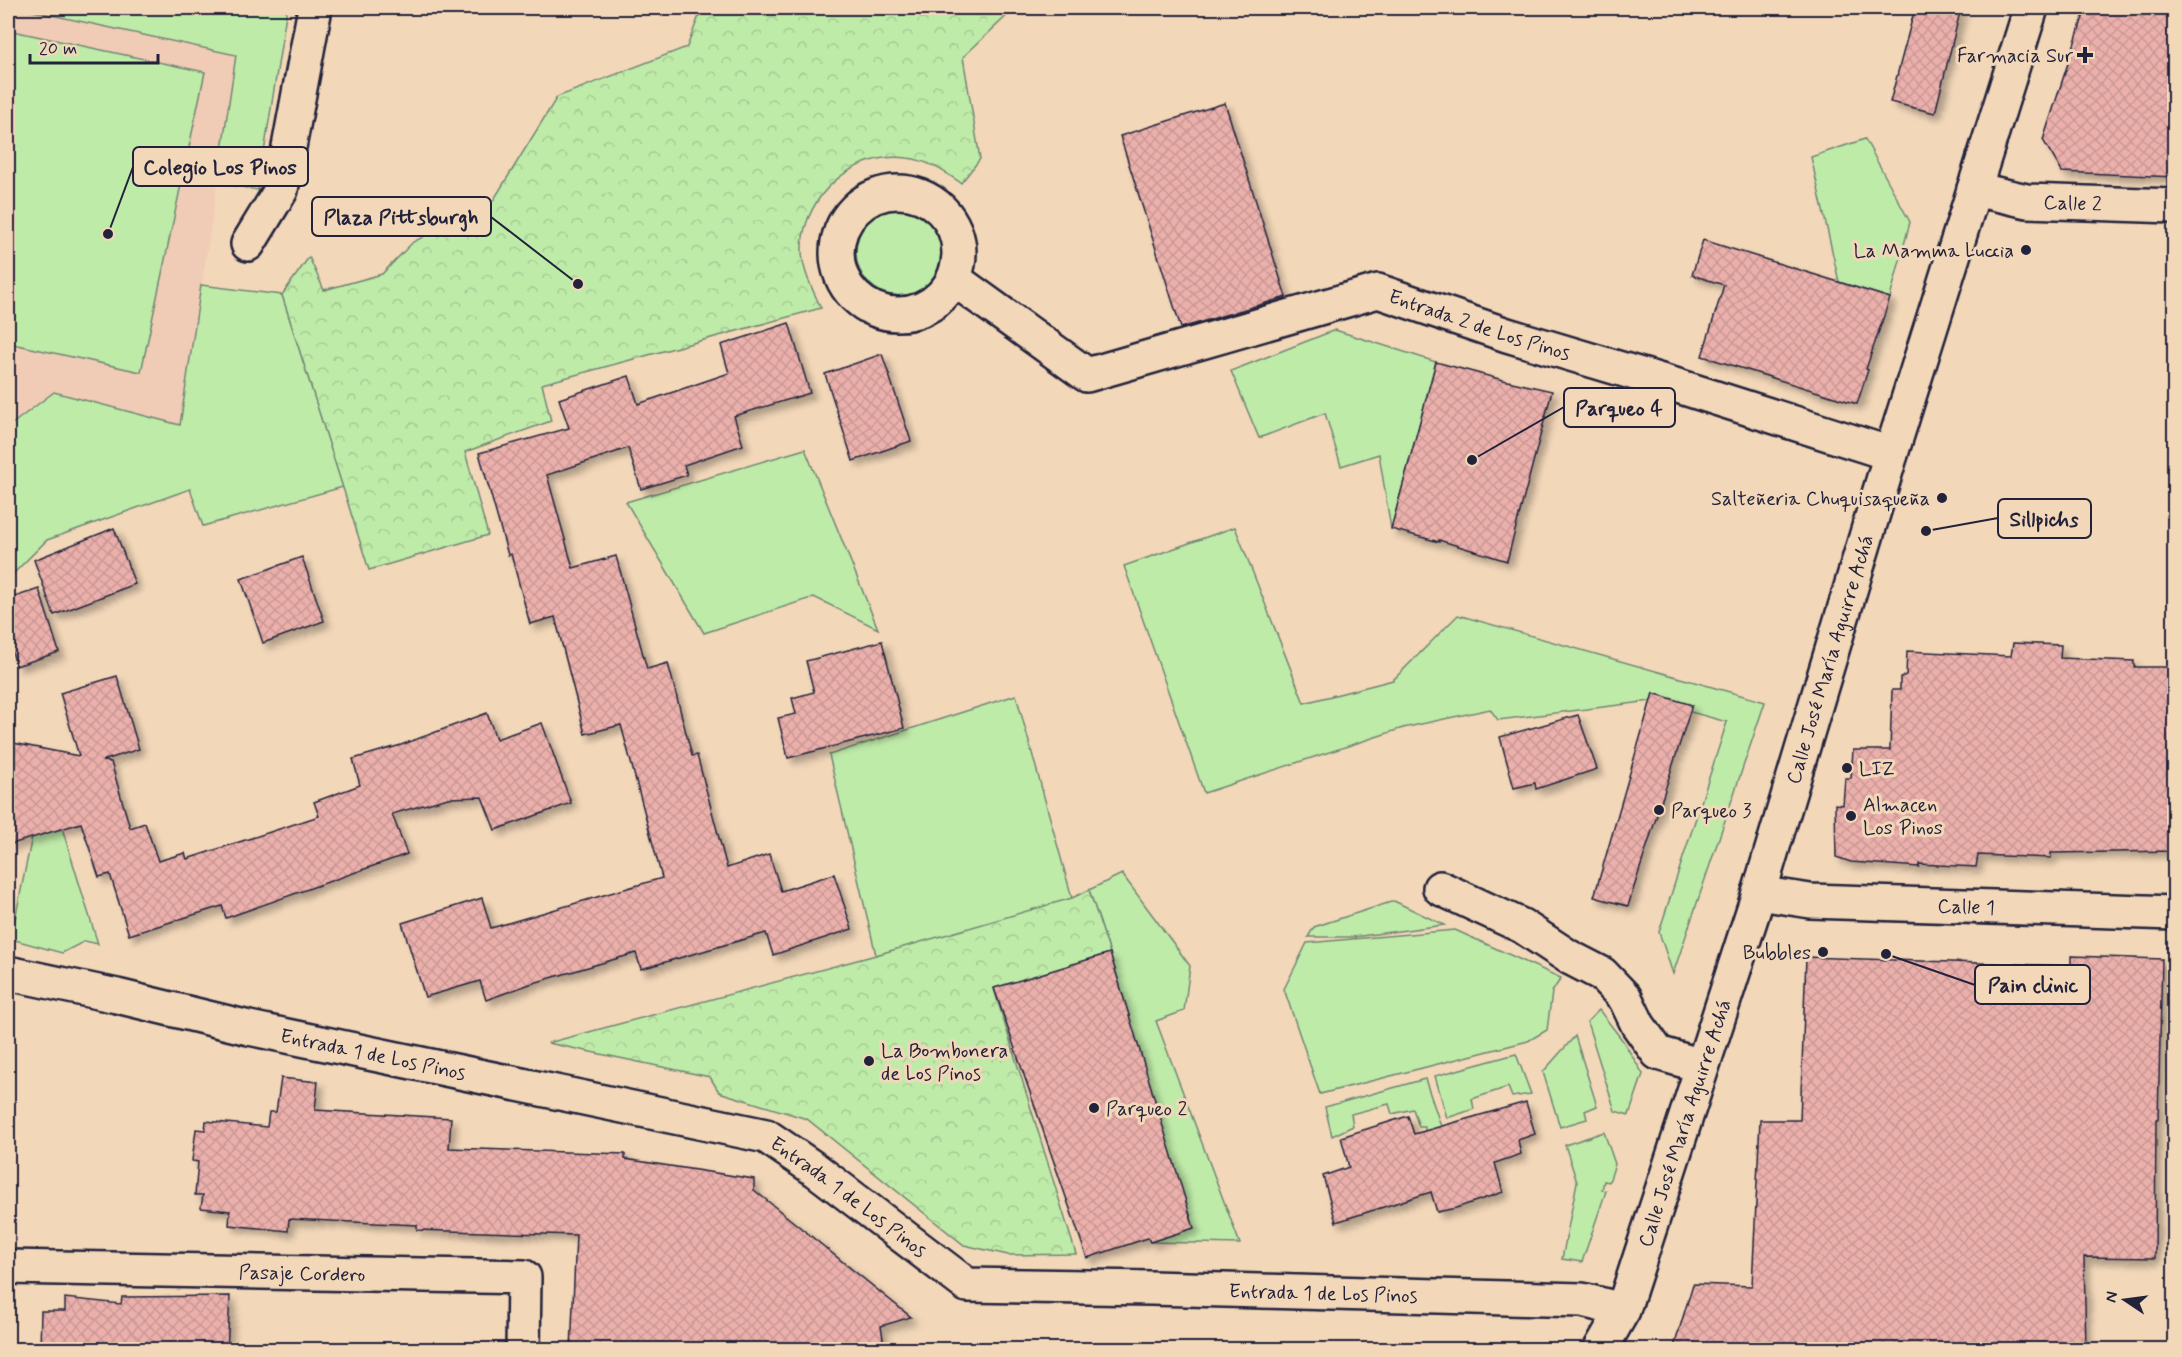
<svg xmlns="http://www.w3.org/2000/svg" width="2182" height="1357" font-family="Mynerve,sans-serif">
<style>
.built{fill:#f0cbb5}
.grass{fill:#bfeba9;stroke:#708672;stroke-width:1.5}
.forest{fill:url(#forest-crowns);stroke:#708672;stroke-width:1.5}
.building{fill:url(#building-cross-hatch);stroke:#22223b;stroke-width:1.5;filter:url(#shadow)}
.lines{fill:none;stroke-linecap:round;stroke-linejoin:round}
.minor-casing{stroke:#22223b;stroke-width:38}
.minor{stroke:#f2d7b9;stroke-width:33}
.poi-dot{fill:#22223b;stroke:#f2d7b9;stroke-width:2}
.labels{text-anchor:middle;stroke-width:6;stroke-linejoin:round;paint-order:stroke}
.poi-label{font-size:20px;fill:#22223b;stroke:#f2d7b9;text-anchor:start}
.street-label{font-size:20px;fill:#22223b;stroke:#f2d7b9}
.leader{fill:none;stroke:#22223b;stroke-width:2}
.callout-dot{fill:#22223b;stroke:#f2d7b9;stroke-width:2}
.callout{fill:#f2d7b9;stroke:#22223b;stroke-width:2}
.callout-label{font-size:21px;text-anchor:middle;font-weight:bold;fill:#22223b}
</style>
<defs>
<pattern id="forest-crowns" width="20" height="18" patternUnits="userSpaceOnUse" patternTransform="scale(1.5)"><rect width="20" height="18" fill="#bfeba9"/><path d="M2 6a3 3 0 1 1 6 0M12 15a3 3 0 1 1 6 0" fill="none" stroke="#a4c992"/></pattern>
<pattern id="building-cross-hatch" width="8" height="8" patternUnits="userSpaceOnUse" patternTransform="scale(1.5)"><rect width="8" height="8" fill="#ebb0ab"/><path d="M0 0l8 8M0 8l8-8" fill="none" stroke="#c99794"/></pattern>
<filter id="shadow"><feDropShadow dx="5.5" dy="5.5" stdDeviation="3" flood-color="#0004"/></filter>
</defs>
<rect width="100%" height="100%" fill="#f2d7b9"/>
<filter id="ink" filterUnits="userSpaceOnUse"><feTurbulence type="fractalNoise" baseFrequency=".0167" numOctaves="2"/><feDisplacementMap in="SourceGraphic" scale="12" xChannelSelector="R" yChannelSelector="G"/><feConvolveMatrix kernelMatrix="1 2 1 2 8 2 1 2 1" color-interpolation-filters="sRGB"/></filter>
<g filter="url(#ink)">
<!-- built -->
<path class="built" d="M8 8H19L237 55 180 425 54 392 8 427Z"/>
<!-- grass -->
<g class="grass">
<path d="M19 8H287L258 190 217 183 236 55Z"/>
<path d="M8 30 205 72 141 372 8 343Z"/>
<path d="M1865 139 1910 222 1890 298 1839 282 1811 157Z"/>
<circle cx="900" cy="252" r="44"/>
<path d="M201 285 282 295 343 487 203 526 190 489 47 540 8 579V427L54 392 180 425Z"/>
<path d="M1335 330 1436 362 1391 529 1379 454 1341 466 1325 413 1259 438 1231 371Z"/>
<path d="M805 449 878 629 814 597 704 633 626 502Z"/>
<path d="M1235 527 1304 703 1393 680 1458 615 1765 702 1673 974 1659 932 1727 722 1651 701 1498 720 1490 709 1403 728 1204 793 1124 566Z"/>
<path d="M1016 695 1072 898 1045 911 876 955 829 755Z"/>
<path d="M45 773 98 944 85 941 62 953 11 939Z"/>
<path d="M1122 874 1190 966 1184 1011 1156 1021 1240 1244 1150 1242 1193 1228 1110 953 1089 890Z"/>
<path d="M1394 901 1444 925 1353 937H1308L1314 927Z"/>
<path d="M1455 930 1561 978 1552 992 1547 1030 1528 1041 1320 1094 1284 989 1307 943Z"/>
<path d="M1599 1010 1623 1041 1643 1074 1629 1115 1615 1111 1587 1022Z"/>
<path d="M1575 1036 1597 1106 1585 1111 1587 1119 1560 1127 1543 1072Z"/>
<path d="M1516 1054 1531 1094 1512 1097 1508 1087 1472 1099 1474 1109 1447 1118 1435 1076Z"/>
<path d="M1425 1079 1447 1144 1425 1136V1127H1419L1413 1109 1392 1114 1389 1104 1351 1114 1353 1126 1332 1136 1325 1107Z"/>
<path d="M1604 1132 1615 1164 1609 1182 1604 1181 1602 1190 1606 1191 1582 1262 1562 1259 1577 1182 1565 1145Z"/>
</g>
<!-- forest -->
<g class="forest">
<path d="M702 8H1015L963 57 980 159 961 183C945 172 928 160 907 158 855 151 805 194 802 246 801 269 812 288 821 308L542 384 551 421 465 452 488 535 369 570 282 295 309 257 324 290 382 274 413 242 493 201 557 97 687 47Z"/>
<path d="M1089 890 1110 953 994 989 1076 1254 1008 1255 964 1245 807 1119 719 1092 710 1077 548 1043 876 955 1072 898Z"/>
</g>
<!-- building -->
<g class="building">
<path d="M1915 8H1961L1935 113 1890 102Z"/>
<path d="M2086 8H2175V177L2062 172 2043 140Z"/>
<path d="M1225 103 1286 297 1181 328 1120 136Z"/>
<path d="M1703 240 1890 298 1866 369 1868 370 1857 404 1702 356 1724 285 1692 275Z"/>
<path d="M789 323 810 393 734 416 743 445 684 465 687 475 641 489 628 448 547 475 573 568 616 556 647 669 668 663 692 756 697 755 727 868 769 854 781 891 834 874 852 929 773 955 766 933 641 969 636 953 530 984 486 1000 480 981 425 997 402 923 482 898 491 928 662 878 621 725 585 734 555 617 530 624 511 554 508 555 479 453 569 428 559 399 629 376 638 404 729 373 721 345Z"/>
<path d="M882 354 911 441 853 461 825 374Z"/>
<path d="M1436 362 1503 380 1552 391 1507 561 1439 540V542L1391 529Z"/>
<path d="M114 528 135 584 54 615 34 560Z"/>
<path d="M302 557 324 621 263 643 241 579Z"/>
<path d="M39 589 59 652 16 666 8 636V599Z"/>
<path d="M882 641 904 728 788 758 778 718 796 714 792 698 814 692 806 661Z"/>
<path d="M2013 643 2061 645 2060 658 2134 661V667H2175V851L2051 853V858L1978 855 1976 867 1919 864V867L1851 862 1836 857 1835 804 1843 805 1845 778H1851L1853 750H1890L1892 690H1900V677L1906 675 1907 651 2011 656Z"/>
<path d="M117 676 139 749 102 761 111 762 130 828 145 823 158 861 185 853 187 859 319 816 314 802 360 785 353 759 401 745 487 713 496 739 542 723 571 803 495 830 482 797 448 798 392 814 407 854 226 918 222 906 129 935 110 874 99 877 81 823 8 845V742L79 756 60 693Z"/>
<path d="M1653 693 1692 705 1628 906 1594 897Z"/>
<path d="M1578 715 1597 769 1536 789 1535 783 1514 788 1500 737Z"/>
<path d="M1110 953 1194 1228 1150 1242 1148 1238 1087 1258 994 988Z"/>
<path d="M2071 956 2162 959 2158 1119H2156L2155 1258 2084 1257 2086 1350H1673L1693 1284 1752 1286 1760 1120H1800L1806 957 2071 966Z"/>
<path d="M281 1078 318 1082 315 1110 451 1118 449 1148 625 1154V1159L754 1179V1190L911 1317 881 1326 884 1345 844 1343 843 1350H571L576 1235 417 1230V1225L289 1219 288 1231 229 1225 230 1211 201 1208 203 1195H195L198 1162 192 1161 196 1129 205 1130 206 1121 267 1127 269 1112H276Z"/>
<path d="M1526 1102 1535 1134 1518 1140 1521 1154 1495 1163 1503 1192 1456 1208 1437 1212 1431 1192 1336 1222 1323 1176 1349 1167 1341 1137 1408 1116 1414 1134Z"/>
<path d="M230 1296 227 1350H40L41 1311H65V1298L121 1304 122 1297Z"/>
</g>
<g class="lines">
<defs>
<g id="minor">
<path id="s1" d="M1974 189 2027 201 2174 206"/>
<circle cx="898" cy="253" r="61"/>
<path d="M248 244 281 190 315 8"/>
<path id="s2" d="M954 279 1087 375 1378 291 1507 335 1678 386 1891 454"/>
<path d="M1440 888 1522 926 1569 957 1602 974 1625 998 1638 1025 1658 1053 1702 1066"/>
<path id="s3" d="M1759 893 1810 901 2174 913"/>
<path id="s4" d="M8 973 117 996 249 1028 766 1136 816 1170 967 1285 1151 1288 1582 1300 1623 1310"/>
<path id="s5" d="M8 1267 524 1277 523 1350"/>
<path id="s6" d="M1600 1350 1623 1310 1759 893 1891 454 2031 8"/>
</g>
</defs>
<!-- minor casing -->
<use href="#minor" class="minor-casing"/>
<!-- minor -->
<use href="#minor" class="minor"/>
</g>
</g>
<!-- markers -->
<g class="poi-dot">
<path d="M2082 46h6v6h6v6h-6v6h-6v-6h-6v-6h6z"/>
<circle cx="2026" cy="250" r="6"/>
<circle cx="1942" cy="498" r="6"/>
<circle cx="1847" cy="768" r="6"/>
<circle cx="1659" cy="810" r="6"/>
<circle cx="1851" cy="816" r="6"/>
<circle cx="1823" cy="952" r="6"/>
<circle cx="869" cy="1061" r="6"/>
<circle cx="1094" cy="1108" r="6"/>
</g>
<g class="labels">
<!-- poi labels -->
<g class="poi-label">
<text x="2073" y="62" text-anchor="end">Farmacia Sur</text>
<text x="2014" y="257" text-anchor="end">La Mamma Luccia</text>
<text x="1930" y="505" text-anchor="end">Salteñeria Chuquisaqueña</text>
<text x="1859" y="775">LIZ</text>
<text x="1863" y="811">Almacen<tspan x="1863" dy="23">Los Pinos</tspan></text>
<text x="1671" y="817">Parqueo 3</text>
<text x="1811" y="959" text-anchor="end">Bubbles</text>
<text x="881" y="1057">La Bombonera<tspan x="881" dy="23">de Los Pinos</tspan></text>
<text x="1106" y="1115">Parqueo 2</text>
</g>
<!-- street labels -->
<g class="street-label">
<text dy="7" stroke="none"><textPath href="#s1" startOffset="100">Calle 2</textPath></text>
<text dy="7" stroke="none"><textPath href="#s2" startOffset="574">Entrada 2 de Los Pinos</textPath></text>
<text dy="7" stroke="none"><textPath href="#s6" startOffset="729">Calle José María Aguirre Achá</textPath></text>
<text dy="7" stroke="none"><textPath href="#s3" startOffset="208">Calle 1</textPath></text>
<text dy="7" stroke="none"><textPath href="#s4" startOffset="374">Entrada 1 de Los Pinos</textPath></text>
<text dy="7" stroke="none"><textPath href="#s6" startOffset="243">Calle José María Aguirre Achá</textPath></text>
<text dy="7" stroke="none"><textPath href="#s4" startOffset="878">Entrada 1 de Los Pinos</textPath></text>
<text dy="7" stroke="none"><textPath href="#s5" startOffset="294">Pasaje Cordero</textPath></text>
<text dy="7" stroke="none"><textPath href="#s4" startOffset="1382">Entrada 1 de Los Pinos</textPath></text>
</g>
</g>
<!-- callouts -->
<path class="leader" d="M108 234L133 167M578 284L491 217M1472 460L1564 407M1926 531L1998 518M1886 954L1975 985"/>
<g class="callout-dot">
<circle cx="108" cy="234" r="6"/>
<circle cx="578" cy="284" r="6"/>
<circle cx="1472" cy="460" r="6"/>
<circle cx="1926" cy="531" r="6"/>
<circle cx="1886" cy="954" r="6"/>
</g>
<g class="callout">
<rect x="133" y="147" width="175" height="39" rx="6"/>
<rect x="312" y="197" width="179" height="39" rx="6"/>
<rect x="1564" y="388" width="111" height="39" rx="6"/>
<rect x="1998" y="499" width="93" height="39" rx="6"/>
<rect x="1975" y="965" width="115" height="39" rx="6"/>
</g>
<g class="callout-label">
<text x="220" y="174">Colegio Los Pinos</text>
<text x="401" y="224">Plaza Pittsburgh</text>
<text x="1619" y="415">Parqueo 4</text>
<text x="2044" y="526">Sillpichs</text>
<text x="2033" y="992">Pain clinic</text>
</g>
<!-- margin -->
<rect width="2182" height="1357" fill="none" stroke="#f2d7b9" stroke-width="30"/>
<rect x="15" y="15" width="2152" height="1327" fill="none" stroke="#22223b" stroke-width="2" filter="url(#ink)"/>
<!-- north arrow -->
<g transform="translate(2125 1300) rotate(283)" stroke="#f2d7b9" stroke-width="4.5" paint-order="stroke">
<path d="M0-4.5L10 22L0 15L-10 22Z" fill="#22223b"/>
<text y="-9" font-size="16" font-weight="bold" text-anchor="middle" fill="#22223b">N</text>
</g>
<!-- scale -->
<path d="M30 54v9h128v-9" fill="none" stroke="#22223b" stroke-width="3"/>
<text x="39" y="54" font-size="18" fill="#22223b" stroke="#f2d7b9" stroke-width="4.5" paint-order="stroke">20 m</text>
</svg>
